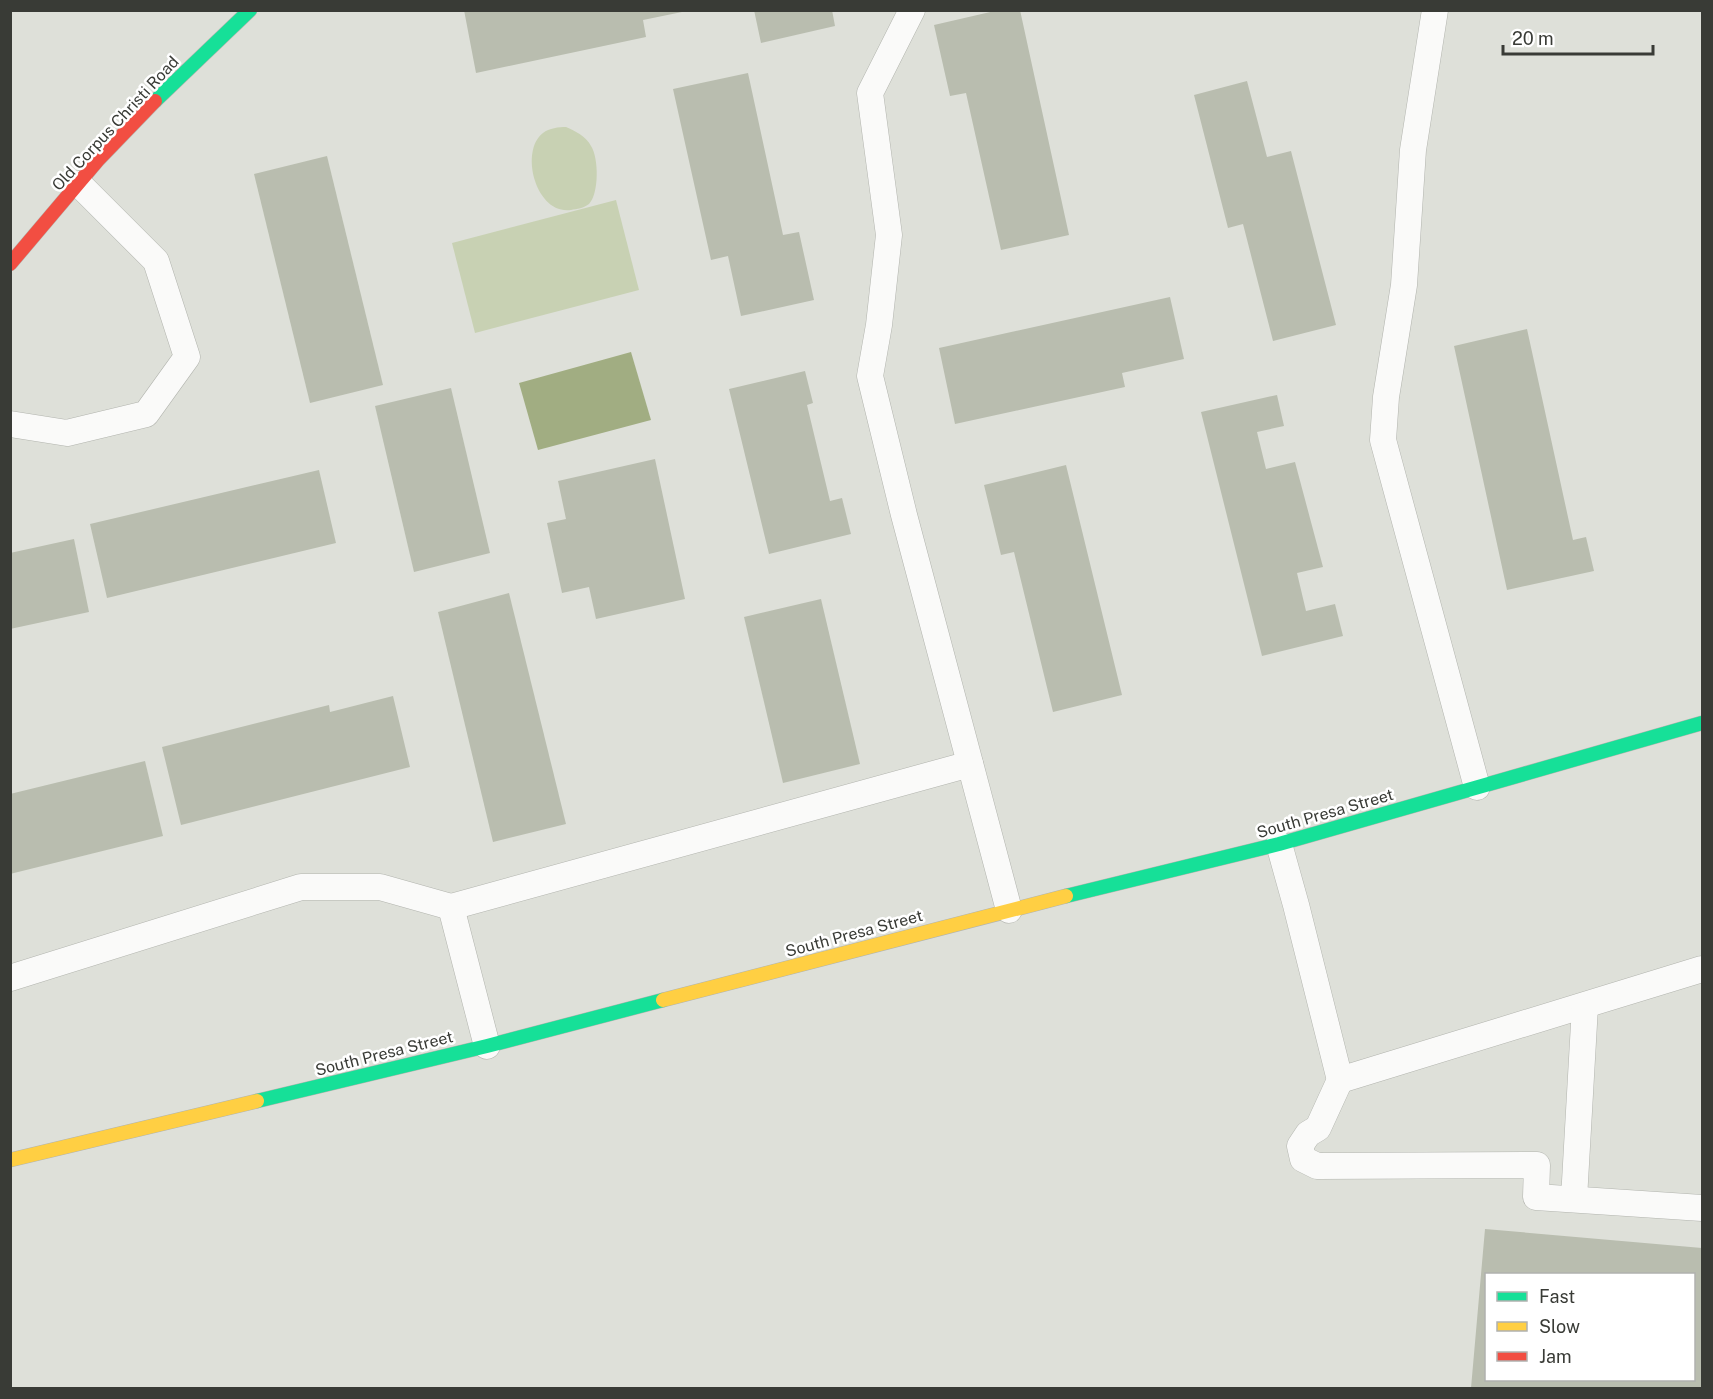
<svg xmlns="http://www.w3.org/2000/svg" width="1713" height="1399" font-family="'Public Sans',sans-serif">
<style>
.green{fill:#c8d1b3}
.water{fill:#a1ad82}
.building{fill:#b9bdaf;fill-rule:evenodd}
.lines{fill:none;stroke-linecap:round;stroke-linejoin:round}
.lane-casing{stroke:#b2b4ae;stroke-width:27}
.fast-casing{stroke:#b2b4ae;stroke-width:15}
.slow-casing{stroke:#b2b4ae;stroke-width:15}
.jam-casing{stroke:#b2b4ae;stroke-width:15}
.lane{stroke:#fafaf9;stroke-width:26}
.fast{stroke:#16e098;stroke-width:14}
.slow{stroke:#ffcf43;stroke-width:14}
.jam{stroke:#f24e42;stroke-width:14}
.labels{text-anchor:middle;stroke-width:5;stroke-linejoin:round;paint-order:stroke}
.street-label{font-size:16px;fill:#393b36;stroke:#fff}
</style>
<rect width="100%" height="100%" fill="#dee0d9"/>
<!-- green -->
<g class="green">
<path d="M566 127C575 131 586 136 591 146 599 158 599 194 589 204 584 208 577 209 571 210 536 215 519 151 543 133 549 128 559 127 566 127Z"/>
<path d="M616 200 639 290 475 333 452 243Z"/>
</g>
<!-- water -->
<path class="water" d="M631 352 651 420 538 450 519 383Z"/>
<!-- building -->
<g class="building">
<path d="M464 10H681L682 12 643 20 646 37 476 73Z"/>
<path d="M754 10H832L835 26 761 43Z"/>
<path d="M999 10H1020L1069 235 1001 250 966 93 950 96 934 25Z"/>
<path d="M748 73 783 235 799 232 814 300 741 316 728 256 711 260 673 89Z"/>
<path d="M1247 81 1267 157 1291 151 1336 325 1273 341 1243 224 1228 228 1194 95Z"/>
<path d="M327 156 383 385 310 403 254 174Z"/>
<path d="M1170 297 1184 359 1122 373 1125 387 955 424 939 348Z"/>
<path d="M1527 329 1573 540 1586 537 1594 571 1507 590 1454 346Z"/>
<path d="M805 371 813 403 807 405 830 501 842 498 851 534 769 554 729 389Z"/>
<path d="M451 388 490 553 414 572 375 406Z"/>
<path d="M1277 395 1284 426 1257 432 1266 469 1295 462 1323 567 1297 573 1306 611 1335 604 1343 636 1262 656 1201 412Z"/>
<path d="M655 459 685 599 596 619 589 587 562 593 547 523 566 519 558 481Z"/>
<path d="M1066 465 1122 695 1053 712 1014 552 1001 555 984 485Z"/>
<path d="M319 470 336 543 107 598 90 524Z"/>
<path d="M74 539 89 612 10 629V553Z"/>
<path d="M509 593 566 824 493 842 438 612Z"/>
<path d="M821 599 860 764 783 783 744 617Z"/>
<path d="M393 696 410 767 181 825 162 747 329 705 330 712Z"/>
<path d="M145 761 163 836 10 874V794Z"/>
<path d="M1485 1229 1702 1248V1388H1471ZM1486 1274H1694V1380H1486Z"/>
</g>
<g class="lines">
<defs>
<g id="lane">
<path d="M912 10 870 93 889 235 879 325 870 376 904 515 1009 910"/>
<path d="M1435 10 1413 150 1404 285 1386 397 1383 440 1477 787"/>
<path d="M10 424 67 433 146 414 187 357 156 261 79 184"/>
<path d="M1279 844 1296 905 1340 1080 1702 969"/>
<path d="M451 907 487 1046"/>
<path d="M10 978 301 887H380L451 907 970 764"/>
<path d="M1340 1080 1318 1128 1308 1134 1300 1146 1303 1159 1317 1166 1537 1165 1536 1197 1702 1208"/>
<path d="M1574 1199 1585 1006"/>
</g>
<g id="fast">
<path d="M155 101 250 10"/>
<path d="M1066 896 1279 844 1702 723"/>
<path d="M257 1101 487 1046 663 1000"/>
</g>
<g id="slow">
<path d="M663 1000 1066 896"/>
<path d="M10 1160 257 1101"/>
</g>
<path id="jam" d="M10 264 98 160 155 101"/>
</defs>
<!-- lane casing -->
<use href="#lane" class="lane-casing"/>
<!-- fast casing -->
<use href="#fast" class="fast-casing"/>
<!-- slow casing -->
<use href="#slow" class="slow-casing"/>
<!-- jam casing -->
<use href="#jam" class="jam-casing"/>
<!-- lane -->
<use href="#lane" class="lane"/>
<!-- fast -->
<use href="#fast" class="fast"/>
<!-- slow -->
<use href="#slow" class="slow"/>
<!-- jam -->
<use href="#jam" class="jam"/>
</g>
<g class="labels">
<!-- street labels -->
<g class="street-label">
<text transform="translate(115 123) rotate(-47)" y="6">Old Corpus Christi Road</text>
<text transform="translate(1325 813) rotate(-16)" y="6">South Presa Street</text>
<text transform="translate(854 933) rotate(-15)" y="6">South Presa Street</text>
<text transform="translate(384 1053) rotate(-14)" y="6">South Presa Street</text>
</g>
</g>
<!-- border -->
<rect width="1713" height="1399" fill="none" stroke="#393b36" stroke-width="24"/>
<!-- legend -->
<rect x="1485" y="1273" width="210" height="108" fill="#ffffff" stroke="#b0b1af" stroke-width="1.5"/>
<rect x="1497" y="1292" width="30" height="9" fill="#16e098" stroke="#b0b1af" stroke-width="1.5"/>
<text x="1539" y="1303" font-size="18" fill="#393b36">Fast</text>
<rect x="1497" y="1322" width="30" height="9" fill="#ffcf43" stroke="#b0b1af" stroke-width="1.5"/>
<text x="1539" y="1333" font-size="18" fill="#393b36">Slow</text>
<rect x="1497" y="1352" width="30" height="9" fill="#f24e42" stroke="#b0b1af" stroke-width="1.5"/>
<text x="1539" y="1363" font-size="18" fill="#393b36">Jam</text>
<!-- scale -->
<path d="M1503 45v9h150v-9" fill="none" stroke="#393b36" stroke-width="3"/>
<text x="1512" y="45" font-size="18" fill="#393b36" stroke="#ffffff" stroke-width="4.5" paint-order="stroke">20 m</text>
</svg>
